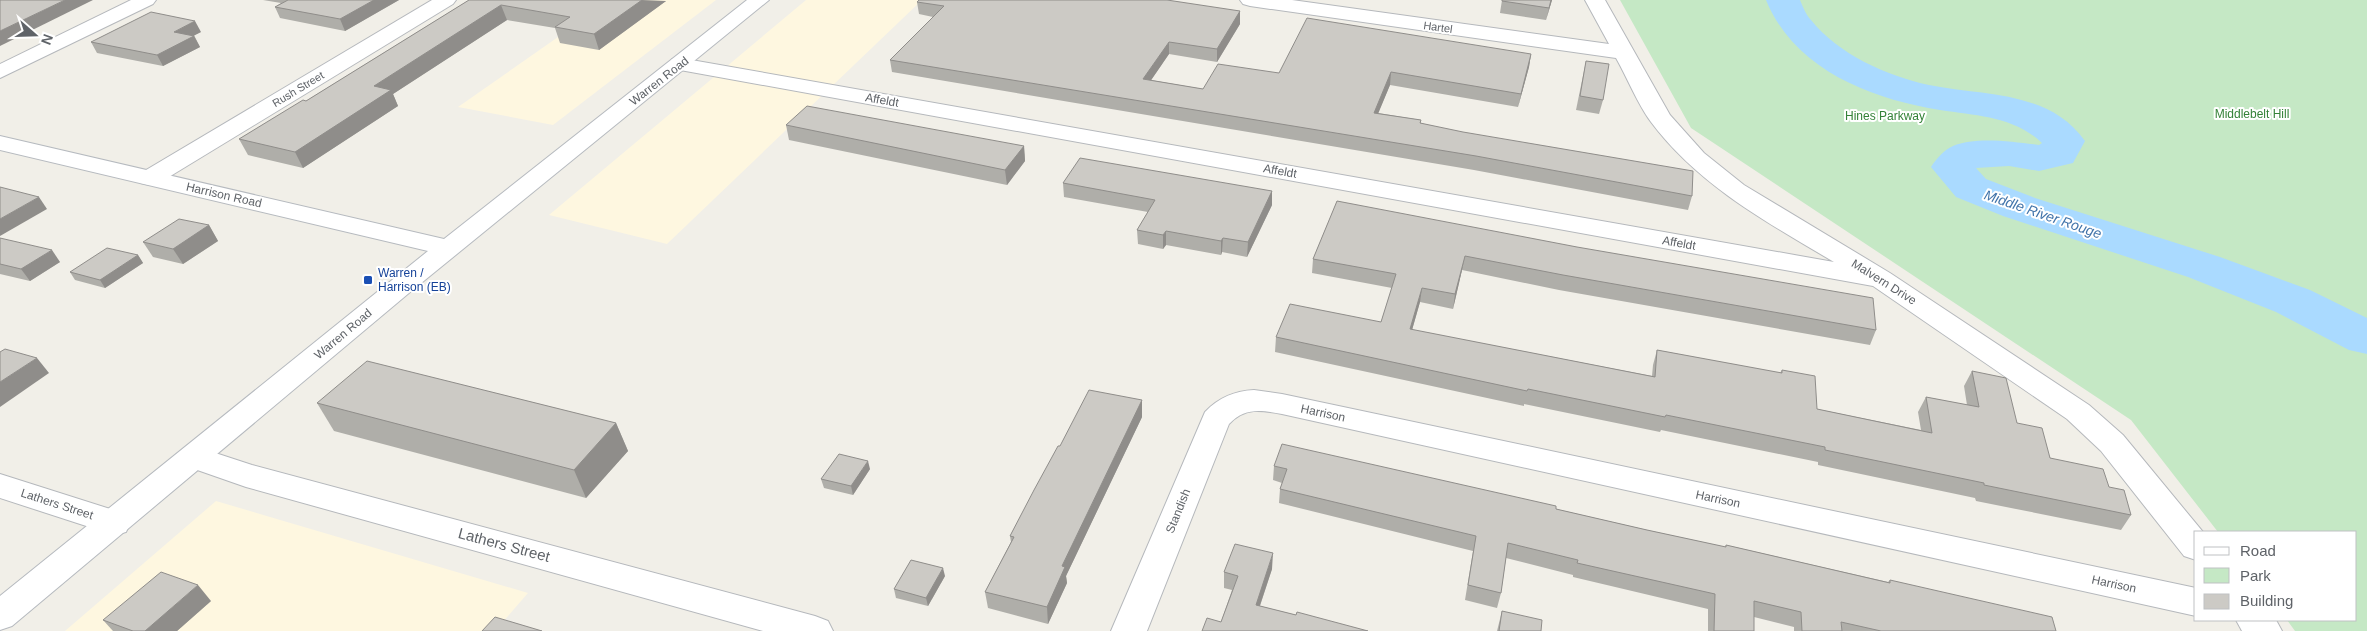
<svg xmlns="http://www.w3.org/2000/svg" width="2367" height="631" font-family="Arial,sans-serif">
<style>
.commercial{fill:#fef7e0}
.green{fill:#c5e8c5}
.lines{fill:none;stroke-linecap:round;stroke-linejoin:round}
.river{fill:#aadaff;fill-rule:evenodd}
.street-casing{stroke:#b5b8bc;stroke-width:2}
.secondary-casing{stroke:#b6babf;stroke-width:2}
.street{fill:#fff;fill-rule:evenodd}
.secondary{fill:#fff;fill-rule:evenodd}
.wall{fill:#afaea9}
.shaded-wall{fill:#8f8d8a}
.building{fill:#cccac5;stroke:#8f8d8a}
.transit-dot{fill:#1a4fb4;stroke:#fff;stroke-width:2}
.labels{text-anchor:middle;stroke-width:4;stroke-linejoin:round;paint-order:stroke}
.far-street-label{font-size:11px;fill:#5f6368;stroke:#fff}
.street-label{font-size:12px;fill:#5f6368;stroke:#fff}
.park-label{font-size:12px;fill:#348238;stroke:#fff}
.transit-label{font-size:12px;fill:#164399;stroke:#fff;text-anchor:start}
.water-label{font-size:14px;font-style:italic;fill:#4174aa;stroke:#fff}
.near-street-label{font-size:15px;fill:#5f6368;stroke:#fff}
</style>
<rect width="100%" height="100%" fill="#f1efe8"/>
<!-- commercial -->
<g class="commercial">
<path d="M611 0H716L553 125 458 107Z"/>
<path d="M806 0H922L667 244 549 215Z"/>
<path d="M216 501 528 593 495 631H65Z"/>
</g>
<!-- green -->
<path class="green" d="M1620 0H2367V631H2295L2287 620H2356V532H2218L2131 420 1691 128Z"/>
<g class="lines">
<!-- river -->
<path class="river" d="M1766 0H1800C1803 7 1806 15 1811 20 1838 54 1887 76 1929 85 1983 96 2049 90 2085 141L2073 163 2039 171 2009 166 1976 168 1986 179 2035 198 2220 257 2310 290 2367 318V354L2349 350 2276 312 2188 277 2003 216 1956 197 1931 167C1936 159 1944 150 1953 146 1976 136 2015 142 2039 145L2042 143C2013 116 1978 116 1940 110 1870 99 1794 69 1766 0Z"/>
<defs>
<g id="street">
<path d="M131 0H156L153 4 0 78V64Z"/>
<path d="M432 0H456L453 4 159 183 150 185 141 183 138 178 141 173Z"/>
<path d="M1240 0H1292L1609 44 1585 0H1605L1670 115 1704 153 1744 185 1890 273 2089 405 2123 435 2203 532H2196V560L2184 556 2101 451 2067 419 1873 286 680 70 672 69 669 64 672 59 680 58 1834 262C1768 223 1698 185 1651 122 1637 103 1628 79 1616 58L1250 6 1243 4Z"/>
<path d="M1254 390 1282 394 2196 588V616L1282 414C1261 410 1245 407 1229 424L1147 631H1111L1205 412C1219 397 1235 391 1254 390Z"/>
<path d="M194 446 252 465 815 616 828 621 833 631H763L246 487 183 465 178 457 183 449Z"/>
<path d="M0 474 126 514 130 523 126 532 114 535 0 498Z"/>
<path d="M2236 620H2276L2282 631H2242Z"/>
</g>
<path id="secondary" d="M747 0H769L409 293 12 626 0 630V596L428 251 0 150V136L444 239Z"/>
</defs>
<!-- street casing -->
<use href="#street" class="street-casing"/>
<!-- secondary casing -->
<use href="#secondary" class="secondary-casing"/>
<!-- street -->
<use href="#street" class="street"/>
<!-- secondary -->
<use href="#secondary" class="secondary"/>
</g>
<!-- wall -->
<g class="wall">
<path d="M263 0H399L345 31 280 18 275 7 281 3Z"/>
<path d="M469 0 666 1 599 50 560 43 555 28 507 20 393 94 398 106 303 168 248 155 239 139 306 101Z"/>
<path d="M1502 0H1552L1546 20 1500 13Z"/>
<path d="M917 2 1240 11V24L1217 62 1169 54 1151 80 1203 89 1279 73 1531 54 1529 67 1518 107 1390 85 1378 113 1421 120V123L1692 196 1688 210 1474 170 892 72 890 60 933 17 919 14Z"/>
<path d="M201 32 194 35 200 47 163 66 97 53 91 42Z"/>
<path d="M1586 61 1603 100 1599 114 1576 110Z"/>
<path d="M786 125 1024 146 1025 161 1007 185 789 140Z"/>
<path d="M1063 183 1272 191V205L1247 257 1222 252 1221 255 1166 245 1163 249 1138 244 1137 230 1148 212 1064 197Z"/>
<path d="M1337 201 1876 330 1870 345 1559 290 1462 270 1453 309 1420 302 1412 330 1652 376 1653 365 1657 350 1780 373 1782 370 1817 409 1921 430 1918 412 1926 397 1967 405 1964 386 1972 371 2017 423 2050 458 2109 487 2131 515 2121 530 1976 501 1975 498 1818 465V462L1661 430 1660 432 1524 404V406L1275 352 1276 337 1381 322 1392 288 1312 273 1313 259Z"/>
<path d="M209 225 218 241 183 264 153 257 143 242Z"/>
<path d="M0 238 60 262 30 281 0 274Z"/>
<path d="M138 255 143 263 105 288 75 280 70 272Z"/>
<path d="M1142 400V417L1066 576 1067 583 1048 624 988 608 985 592 1011 542 1010 536 1060 446Z"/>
<path d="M317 403 616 423 628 451 586 498 334 431Z"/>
<path d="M1274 466 1556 509 1647 530 1725 547 1726 545 1888 582 1890 580 2056 631H1794V627L1754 617V631H1708V609L1573 577V575L1506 558 1501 593 1497 608 1465 600 1473 551 1279 503 1280 489 1282 483 1273 480Z"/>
<path d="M870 469 853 495 824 488 821 479Z"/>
<path d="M1272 569 1260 606 1296 615 1368 631 1221 622 1232 590 1224 588V572Z"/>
<path d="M945 576 928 606 896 598 894 589Z"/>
<path d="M211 601 177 631H113L103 620Z"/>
<path d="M1502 611 1541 631H1497Z"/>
</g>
<!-- shaded-wall -->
<g class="shaded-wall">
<path d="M65 0H93L0 46V31Z"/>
<path d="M374 0H399L345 31 340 19Z"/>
<path d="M642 0 666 1 599 50 594 34Z"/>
<path d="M1551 0H1552L1546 20Z"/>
<path d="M501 5 507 20 393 94 398 106 303 168 295 152 374 86Z"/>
<path d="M1240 11V24L1217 62V49Z"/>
<path d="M195 21 201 32 180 43 174 32Z"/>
<path d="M194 36 200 47 163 66 157 55Z"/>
<path d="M1169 42V54L1143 92V79Z"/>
<path d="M1531 54 1529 67 1518 107 1521 94Z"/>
<path d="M1391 72 1390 85 1373 126 1374 113Z"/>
<path d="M1024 146 1025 161 1007 185 1005 170Z"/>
<path d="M1272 191V205L1247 257 1248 242Z"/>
<path d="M39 197 47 209 0 236V219Z"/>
<path d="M209 225 218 241 183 264 173 249Z"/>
<path d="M1166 231V245L1163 249V235Z"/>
<path d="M1223 238 1222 252 1221 255V241Z"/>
<path d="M52 250 60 262 30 281 21 269Z"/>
<path d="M138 255 143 263 105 288 100 280Z"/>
<path d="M1465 256 1462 270 1453 309 1455 294Z"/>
<path d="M1422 288 1420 302 1408 344 1410 329Z"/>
<path d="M37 358 49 373 0 407V382Z"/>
<path d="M1142 400V417L1066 576 1067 583 1048 624 1047 607 1062 566Z"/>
<path d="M616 423 628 451 586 498 574 470Z"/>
<path d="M868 461 870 469 853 495 851 486Z"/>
<path d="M1273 553 1272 569 1255 620 1256 605Z"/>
<path d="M943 568 945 576 928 606 926 598Z"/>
<path d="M198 585 211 601 177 631H145Z"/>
</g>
<!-- building -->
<g class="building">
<path d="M0 0H65L0 31Z"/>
<path d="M288 0H374L340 19 275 7Z"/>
<path d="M469 0H642L594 34 555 27 570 17 501 5 374 86 391 90 295 152 239 139 303 100 306 101Z"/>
<path d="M919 0H1167L1240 11 1217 49 1169 42 1143 79 1203 89 1218 64 1279 73 1307 18 1531 54 1521 94 1391 72 1374 113 1421 120 1420 123 1463 132 1693 171 1692 196 1476 156 890 60 944 6 917 2Z"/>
<path d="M1502 0H1551L1549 8 1502 1Z"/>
<path d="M151 12 195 21 174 32 194 36 157 55 91 42Z"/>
<path d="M1586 61 1609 64 1603 100 1580 96Z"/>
<path d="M807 106 1024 146 1005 170 786 125Z"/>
<path d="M1080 158 1272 191 1248 242 1223 238 1221 241 1166 231 1163 235 1137 230 1155 200 1063 183Z"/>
<path d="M0 187 39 197 0 219Z"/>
<path d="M1337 201 1577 247 1873 298 1876 330 1563 275 1465 256 1455 294 1422 288 1410 329 1655 377 1657 350 1782 373V370L1815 376 1817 409 1932 433 1926 397 1979 407 1972 371 2006 378 2017 423 2042 428 2050 458 2103 469 2109 487 2124 490 2131 515 1984 485V483L1825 450V447L1666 415 1665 417 1528 389 1527 391 1276 337 1290 304 1381 322 1396 274 1313 259Z"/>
<path d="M179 219 209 225 173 249 143 242Z"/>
<path d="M0 238 52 250 21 269 0 264Z"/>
<path d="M107 248 138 255 100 280 70 272Z"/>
<path d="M5 349 37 358 0 382V352Z"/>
<path d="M367 361 616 423 574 470 317 403Z"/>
<path d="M1089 390 1142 400 1062 566 1065 567 1047 607 985 592 1014 537 1010 536 1034 490 1058 446H1060Z"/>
<path d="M1282 444 1556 506V509L1647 530 1726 547V545L1890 583V580L2052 617 2056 631H1881L1841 622 1842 631H1802L1801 612 1754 601V631H1714L1715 594 1577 563 1578 560 1508 543 1501 593 1468 585 1476 536 1280 489 1287 469 1274 466Z"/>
<path d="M839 454 868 461 851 486 821 479Z"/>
<path d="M1235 544 1273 553 1256 605 1296 615 1297 612 1368 631H1202L1207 618 1221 622 1238 576 1224 572Z"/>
<path d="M911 560 943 568 926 598 894 589Z"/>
<path d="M161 572 198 585 145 631H133L103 620Z"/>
<path d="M1502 611 1542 620 1541 631H1499Z"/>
<path d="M495 617 542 631H482Z"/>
</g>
<!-- markers -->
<rect class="transit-dot" x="363" y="275" width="10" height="10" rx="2.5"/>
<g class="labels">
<!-- far-street labels -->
<g class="far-street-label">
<text transform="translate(1438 27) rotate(8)" y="4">Hartel</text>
<text transform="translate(298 89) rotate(-31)" y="4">Rush Street</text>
</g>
<!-- street labels -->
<g class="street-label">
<text transform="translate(659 81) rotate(-38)" y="4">Warren Road</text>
<text transform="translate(882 100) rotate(10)" y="4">Affeldt</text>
<text transform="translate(1280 171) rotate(10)" y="4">Affeldt</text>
<text transform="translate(224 195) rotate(13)" y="4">Harrison Road</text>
<text transform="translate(1679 243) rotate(10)" y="4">Affeldt</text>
<text transform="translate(1884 282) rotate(32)" y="4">Malvern Drive</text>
<text transform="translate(343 334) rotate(-40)" y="4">Warren Road</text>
<text transform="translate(1323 413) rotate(12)" y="4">Harrison</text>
<text transform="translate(1718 499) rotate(12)" y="4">Harrison</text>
<text transform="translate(57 504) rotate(18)" y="4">Lathers Street</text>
<text transform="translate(1178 511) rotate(-68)" y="4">Standish</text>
<text transform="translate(2114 584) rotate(12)" y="4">Harrison</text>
</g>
<!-- park labels -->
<g class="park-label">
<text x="2252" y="118">Middlebelt Hill</text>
<text x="1885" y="120">Hines Parkway</text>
</g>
<!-- transit labels -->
<g class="transit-label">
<text x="378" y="277">Warren /<tspan x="378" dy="14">Harrison (EB)</tspan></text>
</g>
<!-- water labels -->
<g class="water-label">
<text transform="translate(2043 214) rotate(19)" y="5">Middle River Rouge</text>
</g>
<!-- near-street labels -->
<g class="near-street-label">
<text transform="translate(504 545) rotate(15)" y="5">Lathers Street</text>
</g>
</g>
<!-- legend -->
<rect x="2194" y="531" width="162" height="90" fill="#ffffff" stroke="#bfc1c3"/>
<rect x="2204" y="547" width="25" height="8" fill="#ffffff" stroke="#bfc1c3"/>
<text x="2240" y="556" font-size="15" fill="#5f6368">Road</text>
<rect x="2204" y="568" width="25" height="15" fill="#c5e8c5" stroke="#bfc1c3"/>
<text x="2240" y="581" font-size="15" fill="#5f6368">Park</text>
<rect x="2204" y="594" width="25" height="15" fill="#cccac5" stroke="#bfc1c3"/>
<text x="2240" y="606" font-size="15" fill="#5f6368">Building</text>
<!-- north arrow -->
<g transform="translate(35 35) rotate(110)" stroke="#ffffff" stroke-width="4" paint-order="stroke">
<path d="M0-4L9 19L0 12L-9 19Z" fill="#5f6368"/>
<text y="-8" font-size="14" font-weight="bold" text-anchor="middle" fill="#5f6368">N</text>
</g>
</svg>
